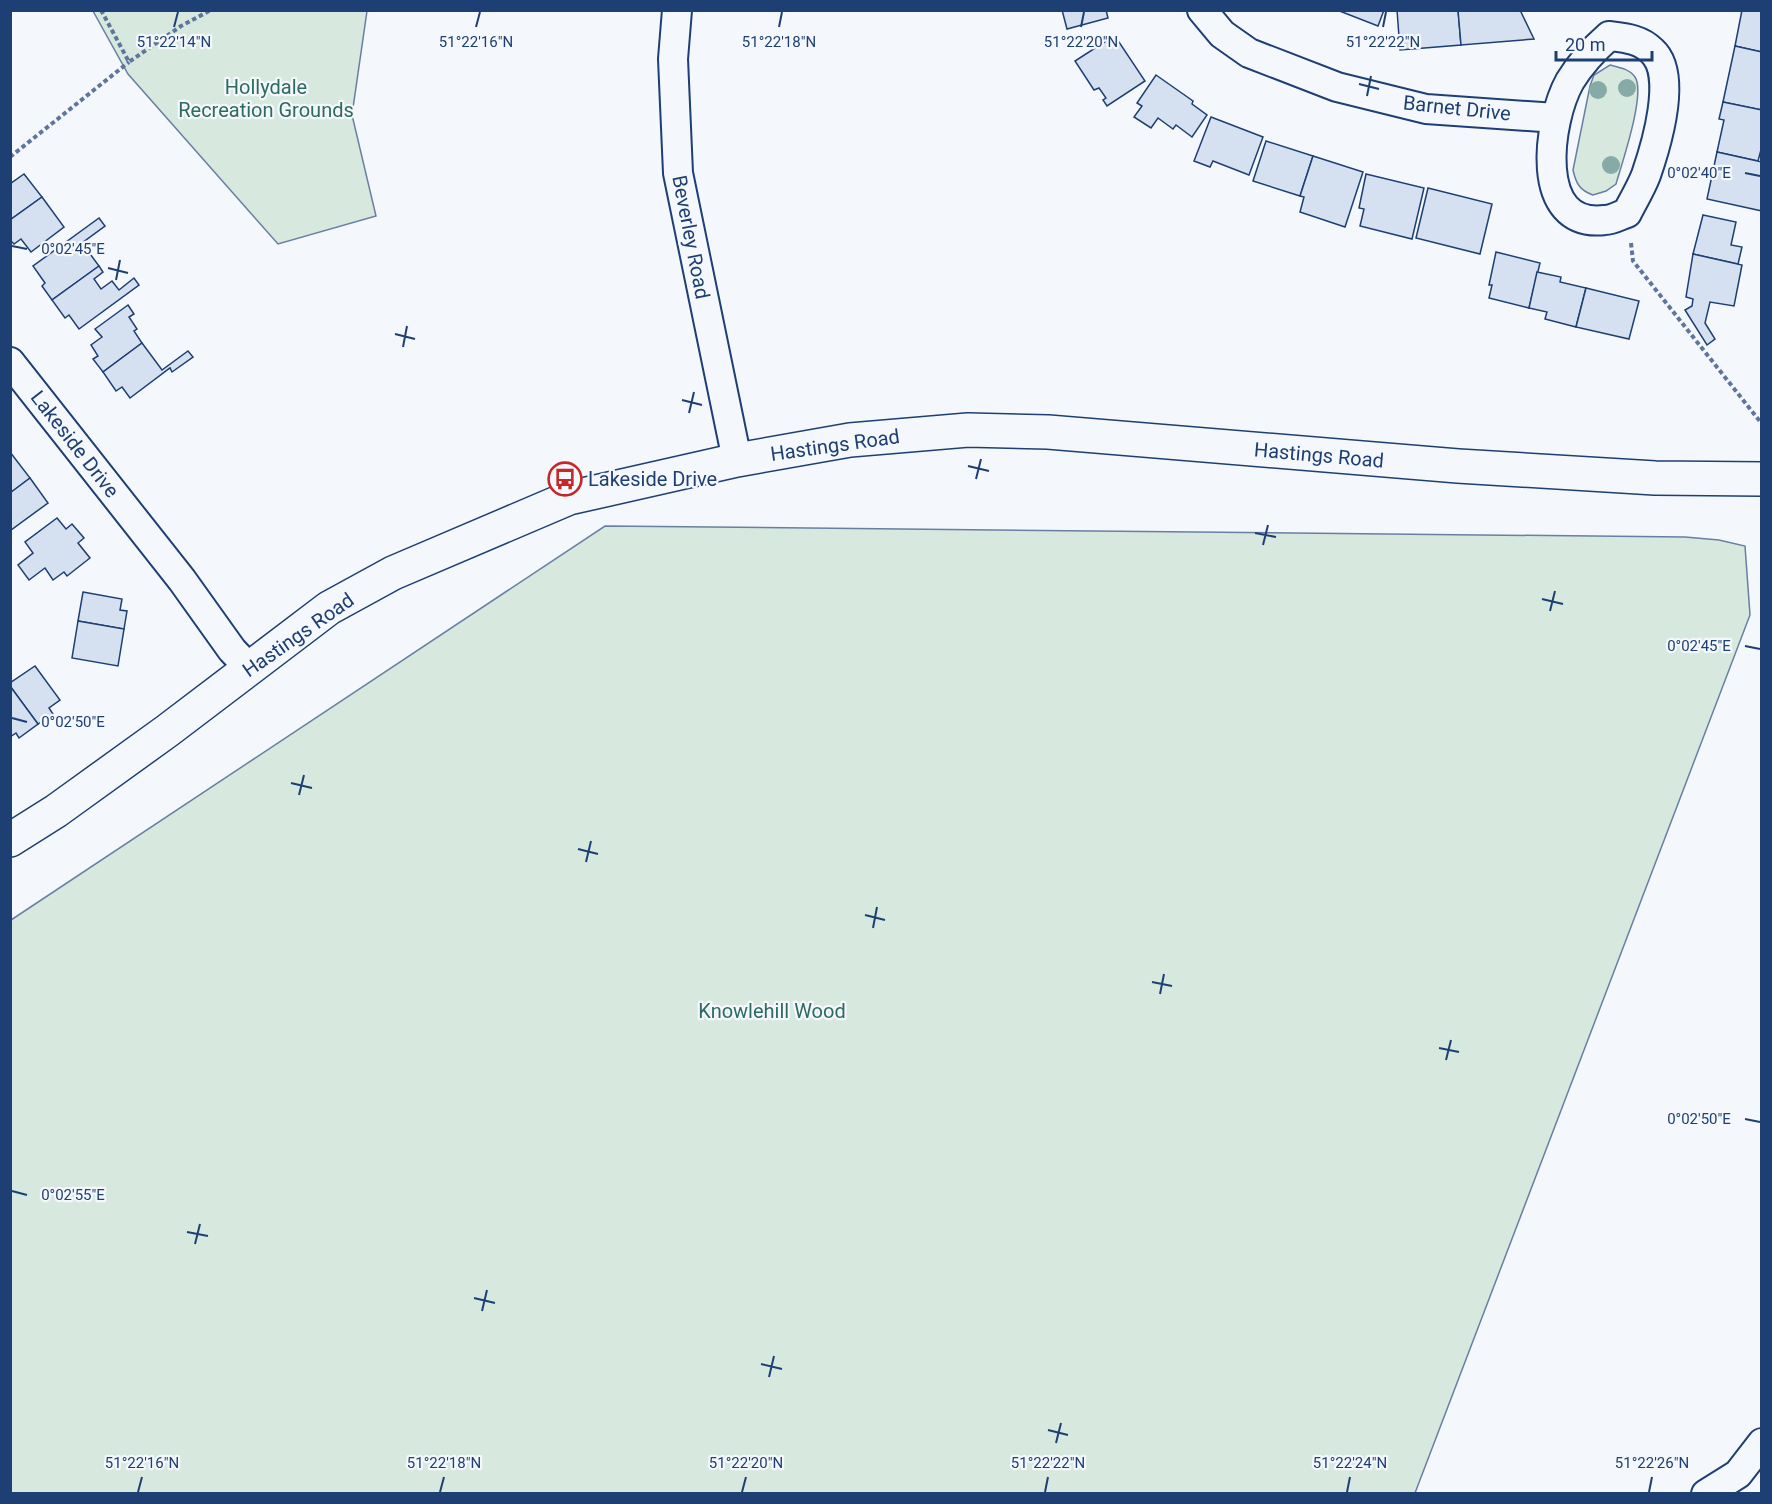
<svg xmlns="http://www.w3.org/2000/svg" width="1772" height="1504" font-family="Roboto,sans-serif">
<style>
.green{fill:#d7e8df;stroke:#687fa3;stroke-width:1.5}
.building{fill:#d5e0f0;stroke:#1d3f73;stroke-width:1.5}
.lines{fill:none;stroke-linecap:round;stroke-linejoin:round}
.street-casing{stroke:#1d3f73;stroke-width:32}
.primary-casing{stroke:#1d3f73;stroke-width:36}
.path{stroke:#5e769c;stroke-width:4;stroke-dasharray:4.5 3;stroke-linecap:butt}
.street{stroke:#f4f7fb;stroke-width:28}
.primary{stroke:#f4f7fb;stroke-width:33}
.tree{fill:#86aba6}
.ticks{fill:none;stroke:#1d3f73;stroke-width:2}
.labels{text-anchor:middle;stroke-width:4.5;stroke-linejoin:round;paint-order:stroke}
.park-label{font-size:20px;fill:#2c6c60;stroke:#f4f7fb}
.street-label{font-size:20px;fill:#1d3f73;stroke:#f4f7fb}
.poi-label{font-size:20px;fill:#1d3f73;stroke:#f4f7fb;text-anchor:start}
.ticks-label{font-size:15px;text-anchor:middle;fill:#1d3f73;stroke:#f4f7fb;stroke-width:4.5;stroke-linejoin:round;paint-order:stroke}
</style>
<rect width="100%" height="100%" fill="#f4f7fb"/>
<!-- green -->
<g class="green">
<path d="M93 11H367L352 115 376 216 278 244 128 74Z"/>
<path d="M1610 65C1618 67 1630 69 1635 77 1646 93 1622 163 1616 184L1606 191 1593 195C1579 190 1576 183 1573 170L1590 86 1594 75Z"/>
<path d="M605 526 1685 537 1719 540 1745 546 1750 615 1415 1493H11V920Z"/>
</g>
<!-- building -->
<g class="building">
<path d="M1062 10H1106L1108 18 1067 29Z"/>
<path d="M1337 10H1384L1378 26Z"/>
<path d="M1397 10H1458L1461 45 1400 50Z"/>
<path d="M1458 10H1520L1534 39 1461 45Z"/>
<path d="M1742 10H1762V52L1735 46Z"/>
<path d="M1109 39 1112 43 1117 39 1145 81 1107 106 1103 100 1106 98 1099 88 1094 90 1075 61Z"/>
<path d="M1735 46 1762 52V110L1723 102Z"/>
<path d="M1156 75 1193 101 1192 104 1207 115 1192 137 1176 125 1173 129 1158 118 1151 128 1134 117 1142 106 1137 103Z"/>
<path d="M1723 102 1762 110V146L1758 161 1717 152 1724 120 1719 119Z"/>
<path d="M1211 117 1263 137 1249 175 1213 161 1210 167 1194 161Z"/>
<path d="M1266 141 1313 156 1300 196 1253 181Z"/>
<path d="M1717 152 1762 162V211L1707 199Z"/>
<path d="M1313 156 1363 172 1345 227 1300 212 1304 197 1300 196Z"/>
<path d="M24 174 42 197 10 220V184Z"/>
<path d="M1366 174 1424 188 1412 239 1360 226 1364 209 1359 208Z"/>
<path d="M1428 188 1492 204 1480 254 1416 238Z"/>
<path d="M42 197 64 227 31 252 21 239 14 244 10 240V220Z"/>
<path d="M1703 215 1736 222 1731 245 1742 247 1738 264 1693 254Z"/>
<path d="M99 218 105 226 82 243 99 266 52 300 42 286 45 283 33 266Z"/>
<path d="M1496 252 1540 263 1529 308 1489 298 1492 285H1489Z"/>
<path d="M1693 254 1742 265 1734 306 1710 302 1705 323 1715 339 1707 345 1685 310 1692 306 1693 299 1686 297Z"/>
<path d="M99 266 103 272 94 279 101 289 112 281 119 290 134 278 139 285 79 329 69 315 65 318 52 300Z"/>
<path d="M1537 272 1561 277 1560 282 1586 288 1576 327 1545 319 1547 312 1529 308Z"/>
<path d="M1586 288 1639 301 1629 339 1576 327Z"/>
<path d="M128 305 134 314 129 317 137 329 134 331 142 343 103 372 93 359 98 356 91 345 102 337 95 329Z"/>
<path d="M142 343 162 370 188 351 193 357 172 372 170 368 130 398 122 387 116 391 103 372Z"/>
<path d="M10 452 30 478 10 493Z"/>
<path d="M30 478 48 503 11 530 10 493Z"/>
<path d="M57 518 66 529 72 524 84 538 78 543 90 558 67 576 64 572 53 580 45 568 29 580 18 565 33 553 25 542Z"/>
<path d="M83 592 122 599 120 610 127 611 124 629 78 621Z"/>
<path d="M78 621 124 629 118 666 72 658Z"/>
<path d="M35 666 60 700 49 708 53 714 38 724 10 686V683Z"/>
<path d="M10 686 38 724 19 738 16 733 10 737Z"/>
</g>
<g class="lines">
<defs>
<g id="street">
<path d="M677 10 673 59 678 173 737 460"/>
<path d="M1202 10 1222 34 1249 53 1337 87 1426 109 1556 118"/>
<path d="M1609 36C1625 38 1640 39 1652 51 1678 74 1656 146 1646 175 1641 188 1633 201 1627 213 1620 215 1613 220 1605 220 1532 229 1548 120 1570 81 1581 63 1593 50 1609 36Z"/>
<path d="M10 362 182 580 232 650 249 668"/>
<path d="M1706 1494 1738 1474 1762 1443"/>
</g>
<path id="primary" d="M10 840 56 811 167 731 329 608 393 573 569 498 737 460 850 440 968 430 1048 432 1458 466 1655 478 1762 479"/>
</defs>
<!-- street casing -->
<use href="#street" class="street-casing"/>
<!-- primary casing -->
<use href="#primary" class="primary-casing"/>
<!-- path -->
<g class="path">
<path d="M101 10 129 62 181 26 211 10"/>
<path d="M10 157 129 62"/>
<path d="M1631 243 1633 261 1762 424"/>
</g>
<!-- street -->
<use href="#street" class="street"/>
<!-- primary -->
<use href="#primary" class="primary"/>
</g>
<!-- trees -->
<g class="tree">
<circle cx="1627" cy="88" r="9"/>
<circle cx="1598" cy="90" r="9"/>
<circle cx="1611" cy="165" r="9"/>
</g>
<!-- ticks -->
<path class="ticks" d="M174 27 178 12M476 27 480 12M779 27 782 12M1081 27 1084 12M1383 27 1386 12M1359 84 1379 89M1367 96 1371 76M1745 173 1760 176M12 246 27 249M108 268 128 273M116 280 120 260M395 334 415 339M403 347 407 326M682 400 702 405M689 413 694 392M968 466 989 471M976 479 981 459M1255 533 1276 537M1263 545 1268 525M1542 599 1563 604M1550 611 1555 591M1745 646 1760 649M12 718 27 722M291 783 312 788M299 795 304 775M578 849 598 854M586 862 591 841M865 915 885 920M873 928 877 907M1152 982 1172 986M1160 994 1164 974M1439 1048 1459 1052M1446 1060 1451 1040M1745 1119 1760 1122M12 1191 27 1195M187 1232 208 1236M195 1244 200 1224M474 1298 495 1303M482 1311 487 1290M761 1364 782 1369M769 1377 774 1356M1048 1430 1068 1435M1056 1443 1061 1423M138 1492 142 1477M440 1492 444 1477M742 1492 746 1477M1045 1492 1048 1477M1347 1492 1350 1477M1649 1492 1652 1477"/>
<!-- icons -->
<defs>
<symbol id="bus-ring" viewBox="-11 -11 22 22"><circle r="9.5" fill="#f4f7fb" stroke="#c62828" stroke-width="1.5"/><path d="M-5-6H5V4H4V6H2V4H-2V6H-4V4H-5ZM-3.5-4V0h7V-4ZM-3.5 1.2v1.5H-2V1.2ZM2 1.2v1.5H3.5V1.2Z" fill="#c62828"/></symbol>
</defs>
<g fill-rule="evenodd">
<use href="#bus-ring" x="546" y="460" width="38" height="38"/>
</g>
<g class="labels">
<!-- park labels -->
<g class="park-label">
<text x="266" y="94">Hollydale<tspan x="266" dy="23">Recreation Grounds</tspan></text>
<text x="772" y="1018">Knowlehill Wood</text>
</g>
<!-- street labels -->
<g class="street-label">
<text transform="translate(1457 108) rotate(6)" y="7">Barnet Drive</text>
<text transform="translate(691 237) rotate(79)" y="7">Beverley Road</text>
<text transform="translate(75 444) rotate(52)" y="7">Lakeside Drive</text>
<text transform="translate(835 445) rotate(-8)" y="7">Hastings Road</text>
<text transform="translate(1319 455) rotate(5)" y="7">Hastings Road</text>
<text transform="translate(298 635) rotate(-35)" y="7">Hastings Road</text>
</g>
<!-- poi labels -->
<g class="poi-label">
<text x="588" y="486">Lakeside Drive</text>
</g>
</g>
<g class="ticks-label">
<text x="174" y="47">51°22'14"N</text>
<text x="476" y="47">51°22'16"N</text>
<text x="779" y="47">51°22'18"N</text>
<text x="1081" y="47">51°22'20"N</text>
<text x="1383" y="47">51°22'22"N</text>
<text x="1699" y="178">0°02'40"E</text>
<text x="73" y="254">0°02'45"E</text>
<text x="1699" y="651">0°02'45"E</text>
<text x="73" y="727">0°02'50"E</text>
<text x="1699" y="1124">0°02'50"E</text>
<text x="73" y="1200">0°02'55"E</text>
<text x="142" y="1468">51°22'16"N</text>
<text x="444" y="1468">51°22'18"N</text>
<text x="746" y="1468">51°22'20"N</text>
<text x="1048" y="1468">51°22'22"N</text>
<text x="1350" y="1468">51°22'24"N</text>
<text x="1652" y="1468">51°22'26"N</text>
</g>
<!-- border -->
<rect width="1772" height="1504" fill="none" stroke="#1d3f73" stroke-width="24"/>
<!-- scale -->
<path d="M1556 51v9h96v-9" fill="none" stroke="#1d3f73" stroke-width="3"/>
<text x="1565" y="51" font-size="18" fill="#1d3f73" stroke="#f4f7fb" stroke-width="4.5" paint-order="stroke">20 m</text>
</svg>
